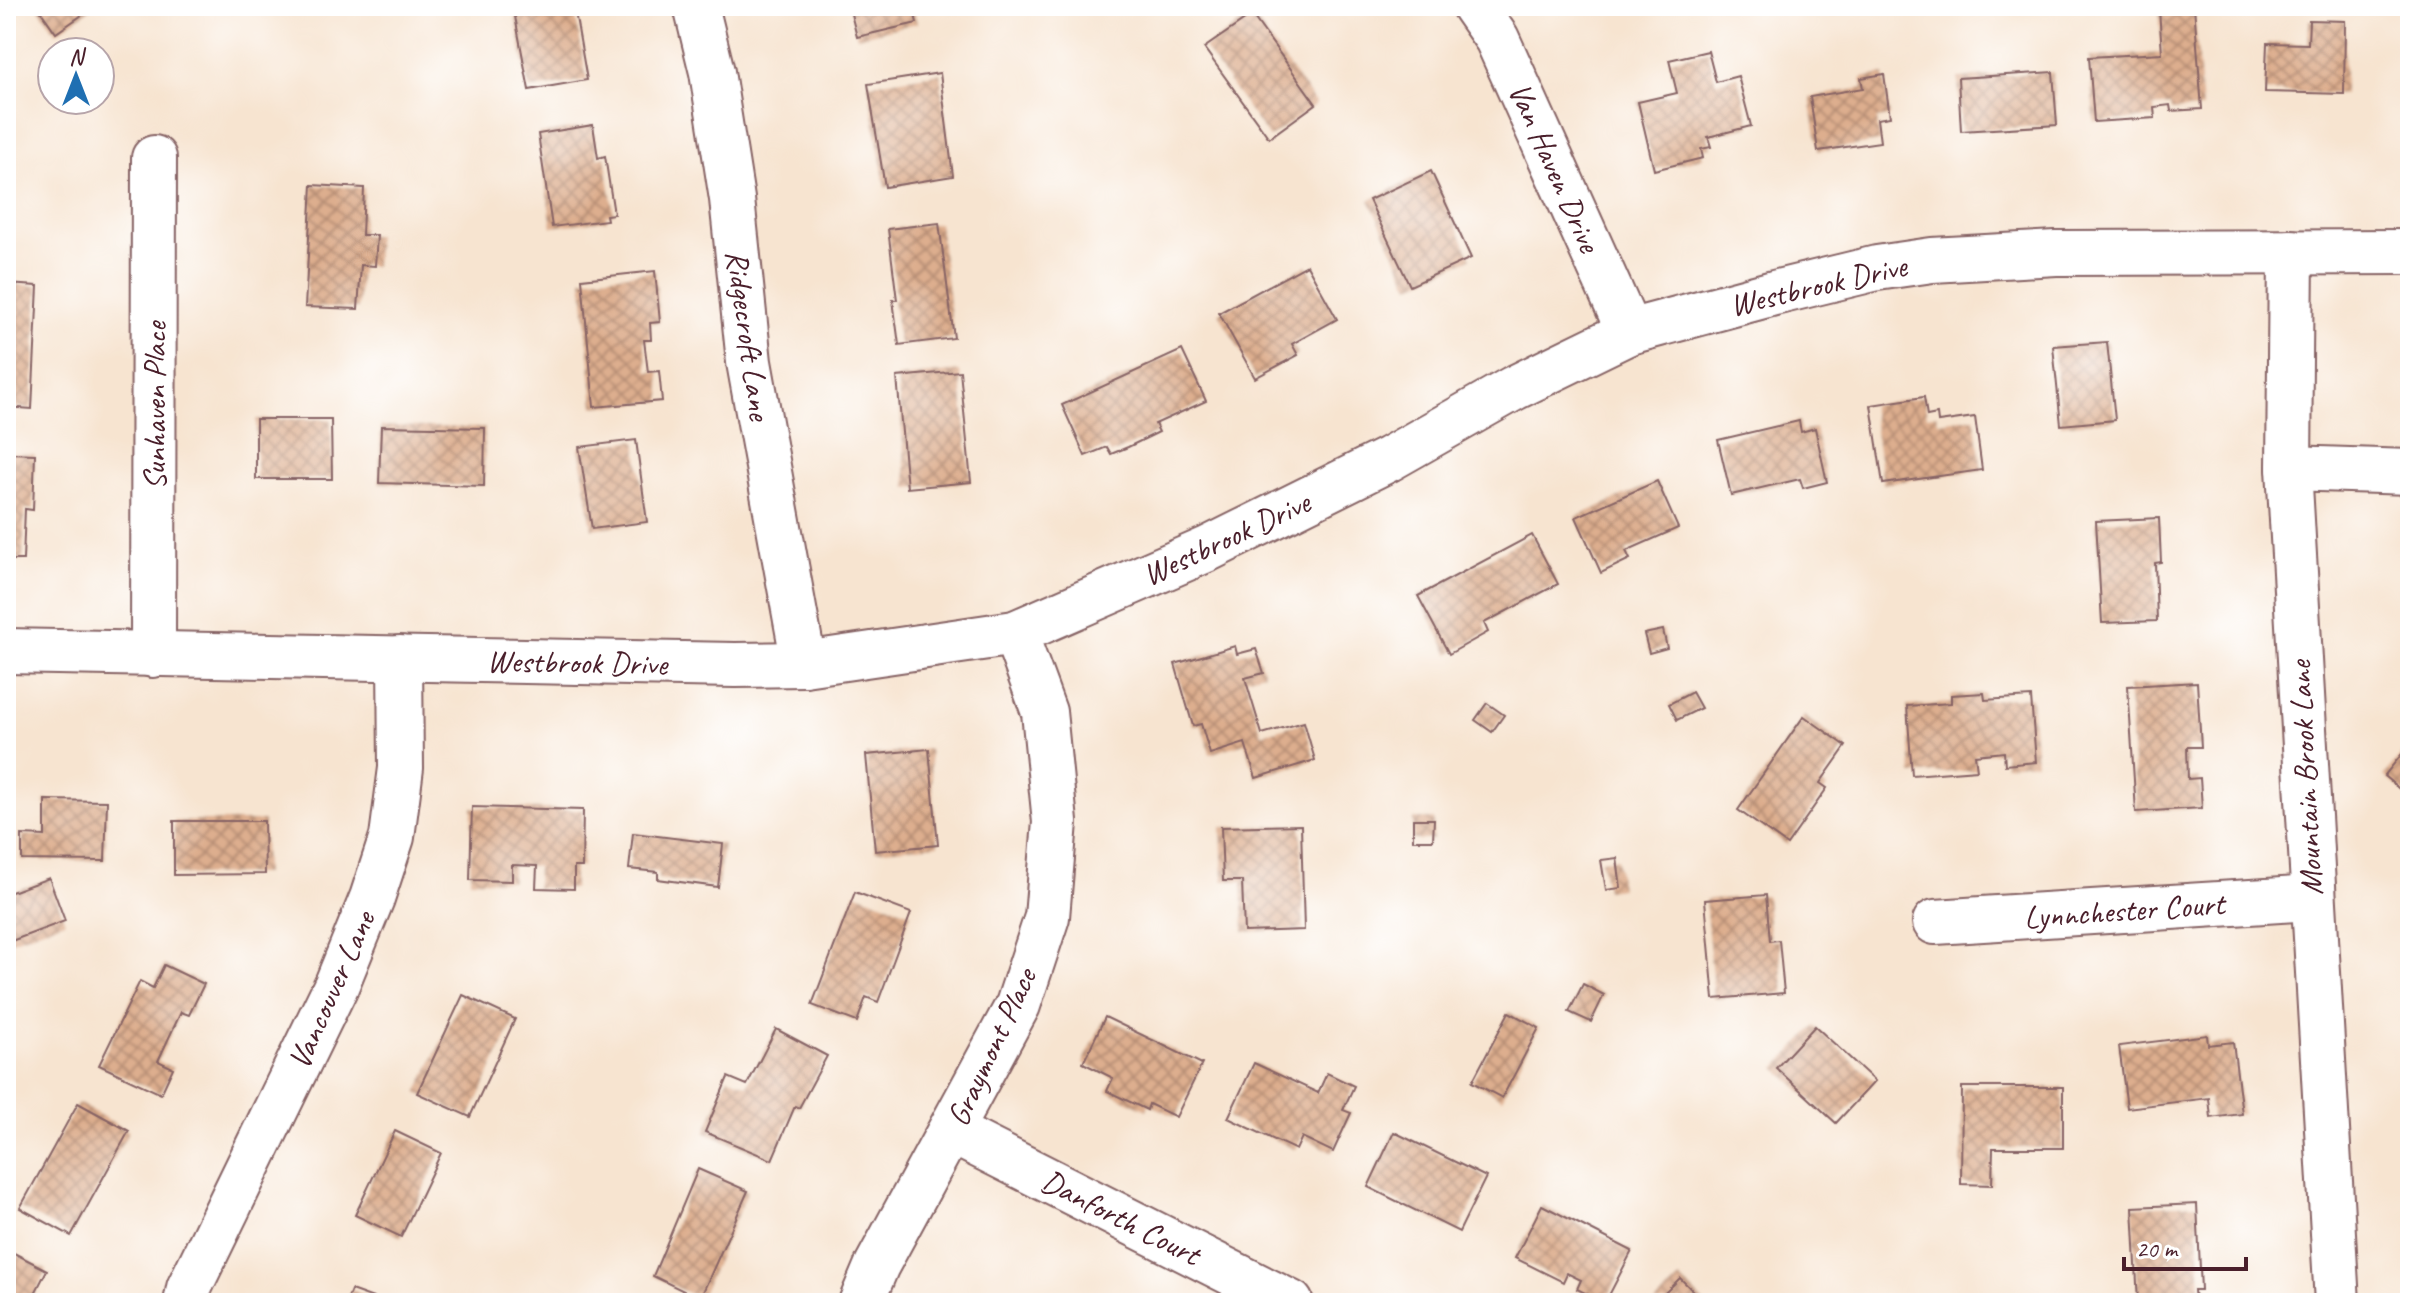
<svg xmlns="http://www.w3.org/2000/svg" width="2416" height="1309" font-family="Caveat,sans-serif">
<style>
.building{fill:url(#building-cross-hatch)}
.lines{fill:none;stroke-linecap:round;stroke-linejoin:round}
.minor-casing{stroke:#876465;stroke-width:48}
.minor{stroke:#fff;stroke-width:44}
.labels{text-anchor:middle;stroke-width:7;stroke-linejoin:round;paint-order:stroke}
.street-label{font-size:32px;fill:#4a1f2b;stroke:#fff}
</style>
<defs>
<pattern id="building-cross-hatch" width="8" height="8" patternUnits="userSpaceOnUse" patternTransform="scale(2)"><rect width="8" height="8" fill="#ddae8e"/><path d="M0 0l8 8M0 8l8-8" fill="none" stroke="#b58d74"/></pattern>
</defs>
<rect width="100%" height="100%" fill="#fff"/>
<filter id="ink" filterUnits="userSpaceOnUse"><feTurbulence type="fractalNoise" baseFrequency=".0125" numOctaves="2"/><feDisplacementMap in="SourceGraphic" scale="16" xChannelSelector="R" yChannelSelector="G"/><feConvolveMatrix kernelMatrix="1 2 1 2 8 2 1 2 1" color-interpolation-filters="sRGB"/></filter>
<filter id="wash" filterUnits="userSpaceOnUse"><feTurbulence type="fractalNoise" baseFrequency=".006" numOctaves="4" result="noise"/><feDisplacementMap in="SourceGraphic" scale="32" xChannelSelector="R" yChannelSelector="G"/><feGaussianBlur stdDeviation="1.8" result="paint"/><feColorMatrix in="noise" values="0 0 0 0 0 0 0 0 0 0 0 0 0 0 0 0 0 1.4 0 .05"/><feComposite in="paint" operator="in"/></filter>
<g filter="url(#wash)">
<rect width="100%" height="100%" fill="#f7e4d0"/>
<g id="blocks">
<!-- building -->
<g class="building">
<path d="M37 6H95L56 33Z"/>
<path d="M513 6H574L587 80 529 90Z"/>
<path d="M849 6H913L917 23 857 37Z"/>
<path d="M2194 6 2202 109 2171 111 2170 105 2154 107 2155 118 2094 122 2089 57 2162 53 2159 9Z"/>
<path d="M1252 15 1316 104 1269 138 1204 48Z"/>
<path d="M2309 20 2345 21 2344 94 2265 92 2267 43 2308 44Z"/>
<path d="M1708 51 1716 82 1738 76 1751 126 1708 137 1711 147 1701 149 1703 158 1654 170 1638 102 1677 93 1669 60Z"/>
<path d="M2053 72 2057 125 1961 131 1958 78Z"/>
<path d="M940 73 953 176 885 187 868 84Z"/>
<path d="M1884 74 1890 117 1877 119 1880 142 1818 151 1810 97 1863 88 1861 78Z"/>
<path d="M593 125 598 158 605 156 614 214 606 215 607 220 552 227 538 134Z"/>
<path d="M1431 171 1471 258 1410 286 1369 200Z"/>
<path d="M312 185 364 188 362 235H377L375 266 361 265 358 309 305 307Z"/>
<path d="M939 223 954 338 899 345 893 300H897L888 229Z"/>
<path d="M1307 265 1337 319 1292 344 1298 355 1255 378 1219 313Z"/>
<path d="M655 271 660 322 650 323 651 340H644L648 372 659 371 662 401 594 407 582 279Z"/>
<path d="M6 284 38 286 32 409 6 407Z"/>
<path d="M2107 342 2115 420 2061 425 2053 346Z"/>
<path d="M1182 350 1206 401 1155 424 1159 432 1128 447 1111 454 1107 447 1085 456 1062 405Z"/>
<path d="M960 371 971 482 907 488 897 377Z"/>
<path d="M1924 397 1927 416 1937 414 1938 422 1975 417 1982 470 1883 484 1871 405Z"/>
<path d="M256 419H331L332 479H256Z"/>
<path d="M1799 421 1801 432 1815 428 1827 482 1803 488 1800 479 1731 495 1718 440Z"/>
<path d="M381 426 485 428 484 486 379 483Z"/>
<path d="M636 440 647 522 592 529 579 447Z"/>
<path d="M6 453 35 454 33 510 25 509 23 560H6Z"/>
<path d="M1657 481 1678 528 1626 551 1630 559 1601 573 1576 517Z"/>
<path d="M2159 518 2161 562 2155 563 2157 621 2102 623 2096 521Z"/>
<path d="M1532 535 1558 584 1484 623 1488 632 1449 654 1418 596Z"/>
<path d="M1663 630 1667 648 1649 653 1644 634Z"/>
<path d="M1235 646 1237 654 1256 649 1264 673 1245 678 1262 734 1304 722 1315 760 1256 778 1245 743 1210 754 1201 724 1193 726 1175 664Z"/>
<path d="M2197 682 2201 747H2187L2188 779 2200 778 2202 808 2136 812 2128 686Z"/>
<path d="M1692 692 1701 708 1677 720 1669 704Z"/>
<path d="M1984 693 1985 700 2031 697 2036 762 2005 765 2004 752 1975 755 1977 770 1912 775 1907 706 1951 703V695Z"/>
<path d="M1487 703 1504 715 1492 732 1475 720Z"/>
<path d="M1804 716 1846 746 1820 783 1827 788 1787 845 1738 810Z"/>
<path d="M2410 744V798L2384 776Z"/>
<path d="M929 749 938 845 875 851 866 755Z"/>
<path d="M45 800 107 801 105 861 22 860V835L45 836Z"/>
<path d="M472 807 583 810 582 867H574V889L536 888 537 866 512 865V881L470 880Z"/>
<path d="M1413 819H1434L1433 840H1413Z"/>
<path d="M174 821H264L265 874 174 875Z"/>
<path d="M1301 825 1304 930 1244 932 1242 881H1223L1221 827Z"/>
<path d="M633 833 723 844 718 887 658 879V872L629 869Z"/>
<path d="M1617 858 1621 888 1606 890 1601 860Z"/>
<path d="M49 878 65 921 6 943V894Z"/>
<path d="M855 892 911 913 878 1002 866 997 857 1022 812 1005Z"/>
<path d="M1766 895 1770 941 1779 940 1784 993 1714 999 1705 900Z"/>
<rect x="2407" y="919" width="3" height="27"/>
<path d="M164 965 204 984 189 1015 181 1012 158 1061 173 1068 161 1094 99 1065 140 981 153 988Z"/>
<path d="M1583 984 1604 995 1591 1022 1569 1012Z"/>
<path d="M463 995 515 1019 470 1117 417 1093Z"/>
<path d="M2410 1009V1029H2409L2403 1011Z"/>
<path d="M1509 1012 1539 1028 1502 1098 1472 1082Z"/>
<path d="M1105 1017 1202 1064 1176 1117 1149 1104 1147 1110 1107 1091 1113 1078 1083 1063Z"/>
<path d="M1815 1026 1875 1081 1836 1123 1776 1068Z"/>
<path d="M776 1029 827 1056 799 1108 795 1106 772 1160 705 1132 728 1077 747 1085Z"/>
<path d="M2207 1035 2208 1045 2233 1042 2242 1114 2211 1118 2209 1098 2127 1108 2119 1046Z"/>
<path d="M1254 1063 1318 1093 1327 1073 1354 1086 1343 1110 1351 1113 1333 1152 1302 1137 1296 1150 1228 1118Z"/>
<path d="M1962 1087H2063V1148H1993L1992 1185 1961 1184Z"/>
<path d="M78 1103 129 1131 71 1236 20 1208Z"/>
<path d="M395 1131 441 1153 401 1237 355 1215Z"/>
<path d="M1394 1132 1486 1177 1459 1232 1368 1187Z"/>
<path d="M698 1169 748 1191 700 1299 653 1276Z"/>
<path d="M2197 1204 2201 1290H2194L2195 1303H2138L2133 1207Z"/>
<path d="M1542 1205 1632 1251 1605 1303 1577 1289 1581 1280 1567 1273 1563 1282 1515 1258Z"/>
<path d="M6 1249 47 1270 30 1303H6Z"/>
<path d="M1680 1278 1705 1303H1655Z"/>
<path d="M351 1290 387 1303H346Z"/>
</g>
</g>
</g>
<g filter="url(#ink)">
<use href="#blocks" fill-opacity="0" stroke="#876465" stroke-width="2"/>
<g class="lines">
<defs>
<g id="minor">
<path d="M696 6 712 72 732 199 749 362 804 664"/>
<path d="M1474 6 1497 39 1629 332"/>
<path d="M2291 252 2289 468 2337 1303"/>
<path d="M2289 468 2410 472"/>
<path d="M6 651 735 665 804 664 1015 633 1208 549 1389 459 1514 388 1629 332 1774 293 1877 268 1932 260 2056 253 2410 252"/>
<path d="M153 655 154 158"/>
<path d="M1935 922 2312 898"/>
<path d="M951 1131 1291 1303"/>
<path d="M186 1303 189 1288 337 984 372 898 392 837 401 768 400 658"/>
<path d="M861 1303 877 1265 1018 1005 1047 917 1055 822 1044 712 1015 633"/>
</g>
</defs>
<!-- minor casing -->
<use href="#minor" class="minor-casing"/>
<!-- minor -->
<use href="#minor" class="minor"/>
</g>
</g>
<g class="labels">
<!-- street labels -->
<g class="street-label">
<text transform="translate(1555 167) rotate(66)" y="11">Van Haven Drive</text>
<text transform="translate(1818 285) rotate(-13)" y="11">Westbrook Drive</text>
<text transform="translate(749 335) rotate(82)" y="11">Ridgecroft Lane</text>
<text transform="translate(154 406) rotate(-90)" y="11">Sunhaven Place</text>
<text transform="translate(1226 538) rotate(-25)" y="11">Westbrook Drive</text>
<text transform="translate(577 662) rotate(1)" y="11">Westbrook Drive</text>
<text transform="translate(2305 778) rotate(-93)" y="11">Mountain Brook Lane</text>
<text transform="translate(2124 910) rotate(-4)" y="11">Lynnchester Court</text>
<text transform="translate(331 990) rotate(-66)" y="11">Vancouver Lane</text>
<text transform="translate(991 1047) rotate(-65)" y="11">Graymont Place</text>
<text transform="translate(1121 1217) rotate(27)" y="11">Danforth Court</text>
</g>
</g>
<!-- margin -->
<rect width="2416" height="1309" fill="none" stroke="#fff" stroke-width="32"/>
<!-- north arrow -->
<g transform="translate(76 76)"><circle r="38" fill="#ffffff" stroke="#b7a5aa" stroke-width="2"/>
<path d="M0-6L14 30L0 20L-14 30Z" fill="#1f6fb2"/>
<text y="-12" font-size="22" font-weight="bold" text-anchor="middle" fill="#4a1f2b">N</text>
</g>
<!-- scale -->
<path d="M2124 1257v12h122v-12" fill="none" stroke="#4a1f2b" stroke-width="4"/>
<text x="2136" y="1257" font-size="24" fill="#4a1f2b" stroke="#ffffff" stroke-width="6" paint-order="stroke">20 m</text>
</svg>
